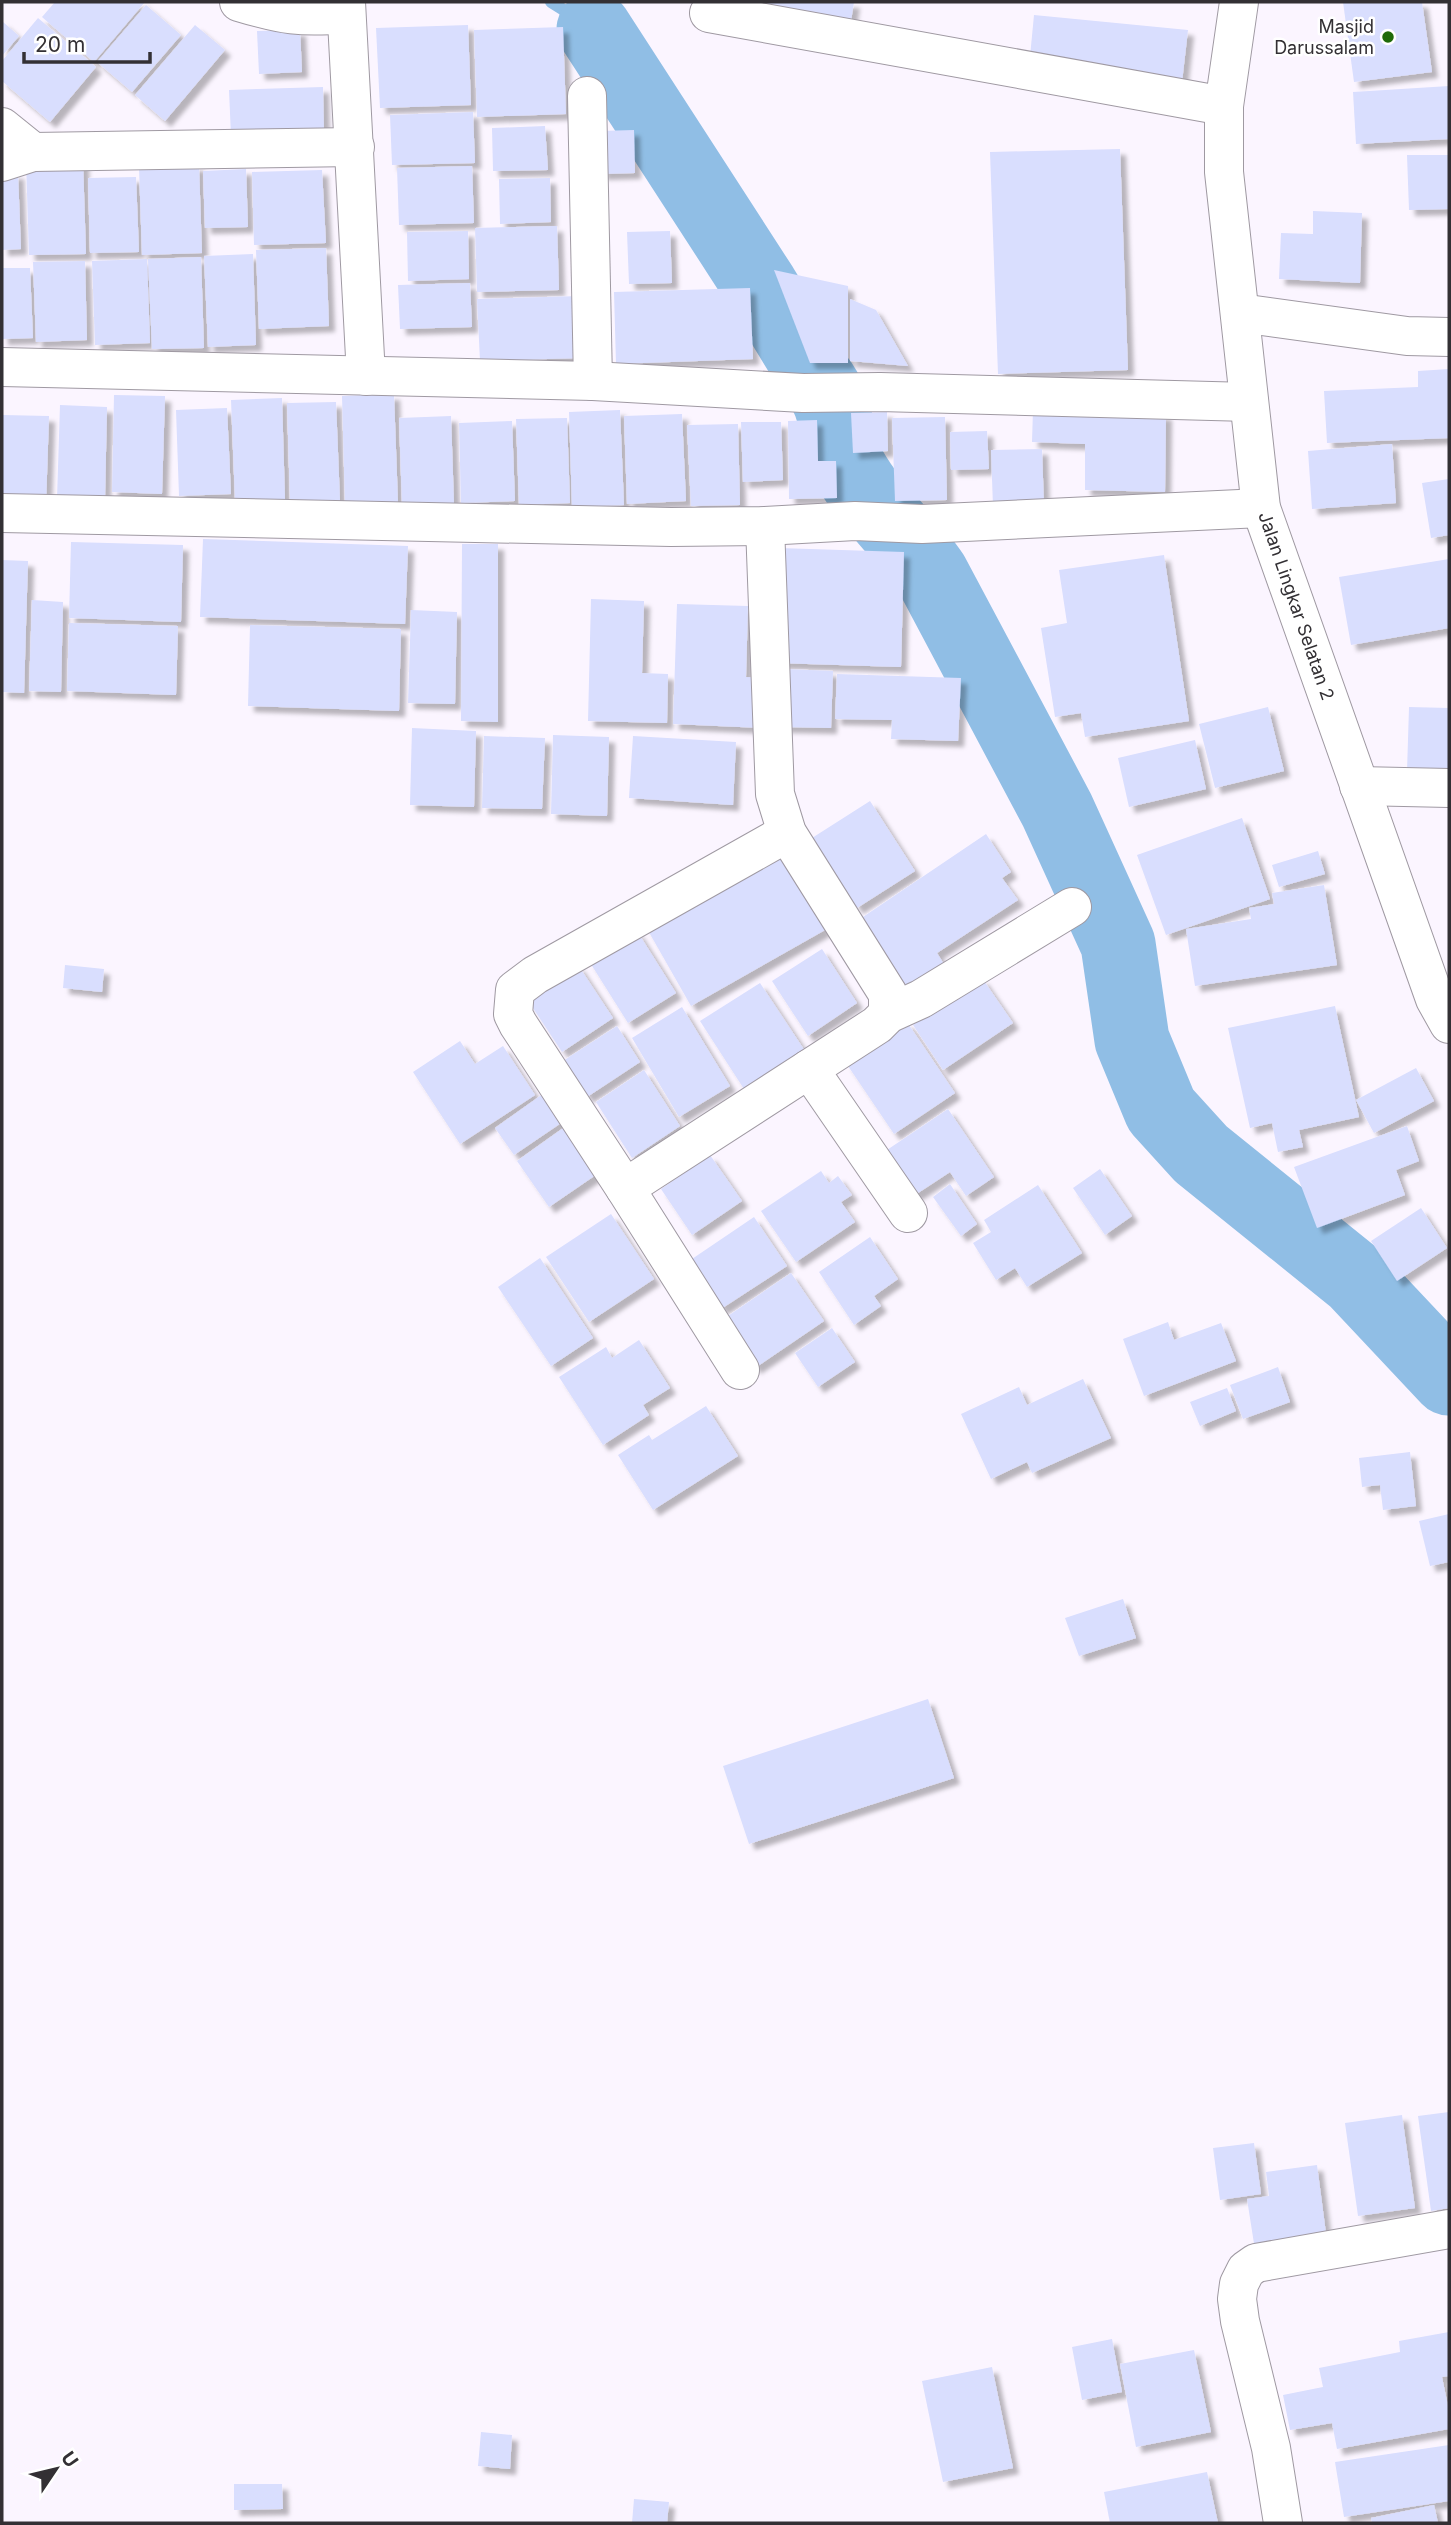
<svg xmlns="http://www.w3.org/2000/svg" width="1451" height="2525" font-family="Inter,sans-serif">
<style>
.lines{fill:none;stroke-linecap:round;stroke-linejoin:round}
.stream{stroke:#90bee5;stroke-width:12}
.river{stroke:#90bee5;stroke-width:75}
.building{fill:#d9defe;filter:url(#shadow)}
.minor-casing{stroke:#9f99a2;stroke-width:40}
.highway-casing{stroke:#9f99a2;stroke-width:40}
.minor{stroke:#fff;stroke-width:38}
.highway{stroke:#fff;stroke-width:38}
.poi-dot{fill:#1f6a09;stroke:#fff;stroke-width:2.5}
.labels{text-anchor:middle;stroke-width:5;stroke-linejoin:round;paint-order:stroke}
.poi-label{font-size:18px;fill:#333034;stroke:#fff;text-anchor:end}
.street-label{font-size:18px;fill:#333034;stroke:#fff}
</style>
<defs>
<filter id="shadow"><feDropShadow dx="6" dy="6" stdDeviation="2" flood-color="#0004"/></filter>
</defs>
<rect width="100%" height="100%" fill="#fbf5ff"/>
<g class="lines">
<!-- stream -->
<path class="stream" d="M551 2 594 29"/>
<!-- river -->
<path class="river" d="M594 29 761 287 817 379C840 407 834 440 850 469 872 508 907 538 932 575L1057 810 1118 944 1132 1040 1161 1110 1201 1154 1356 1279 1449 1378"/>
</g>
<!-- building -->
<g class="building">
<path d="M55 2H145L94 62 42 17Z"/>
<path d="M763 2H854L851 21 762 5Z"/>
<path d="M1343 2H1422L1432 72 1354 82Z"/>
<path d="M146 5 181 35 132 92 97 62Z"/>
<path d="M1034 15 1188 30 1182 82 1029 67Z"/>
<path d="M38 18 96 67 50 122 2 81V61Z"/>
<path d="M2 21 19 36 2 56Z"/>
<path d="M195 25 225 50 165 121 135 95Z"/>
<path d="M468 25 471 105 380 108 376 28Z"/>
<path d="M563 27 566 114 477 117 474 30Z"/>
<path d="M300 30 302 72 259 74 257 31Z"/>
<path d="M1449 86V139L1356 144 1353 92Z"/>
<path d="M323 87 324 133 231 136 229 90Z"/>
<path d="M473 112 475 163 392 165 390 115Z"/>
<path d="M545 126 548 170 493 171 492 128Z"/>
<path d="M634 130 635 173 601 174 600 131Z"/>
<path d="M1120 149 1128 370 998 374 990 152Z"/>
<path d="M1407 155H1449V209L1409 210Z"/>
<path d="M83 160 86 254 29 255 26 162Z"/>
<path d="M199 165 202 253 142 255 139 167Z"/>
<path d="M472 166 474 223 399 225 397 168Z"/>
<path d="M246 169 248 227 205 228 203 171Z"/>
<path d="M322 170 326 243 254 245 252 172Z"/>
<path d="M18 173 21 249 2 250V174Z"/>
<path d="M136 177 139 252 90 253 88 178Z"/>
<path d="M550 178 551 222 500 224 499 179Z"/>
<path d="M1313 211 1362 213 1360 283 1279 279 1281 233 1313 234Z"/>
<path d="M557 226 559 290 477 292 475 228Z"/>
<path d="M468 231 469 279 408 281 407 232Z"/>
<path d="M670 231 672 283 629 284 627 232Z"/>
<path d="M326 248 329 326 259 329 256 250Z"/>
<path d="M253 254 256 345 208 347 204 256Z"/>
<path d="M201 257 204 348 152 349 148 259Z"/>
<path d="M147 259 150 343 95 345 92 261Z"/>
<path d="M85 261 87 340 36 342 33 262Z"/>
<path d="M2 268H30L33 338 2 339Z"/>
<path d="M774 270 848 286V363H810Z"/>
<path d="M470 283 472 327 400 329 398 285Z"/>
<path d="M750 288 753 359 616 364 614 292Z"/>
<path d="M580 296 583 358 480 361 477 299Z"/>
<path d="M850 299 876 310 908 366 850 361Z"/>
<path d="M1449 369V438L1327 443 1324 391 1418 387V371Z"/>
<path d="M394 394 398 503 345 504 342 396Z"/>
<path d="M114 395 165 396 162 494 112 492Z"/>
<path d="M282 398 285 499 235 500 231 400Z"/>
<path d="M336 402 340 501 290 502 287 403Z"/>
<path d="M60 405 107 407 105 499 57 498Z"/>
<path d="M227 408 231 494 179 496 176 410Z"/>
<path d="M620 410 624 505 572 507 569 412Z"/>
<path d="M1033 410 1166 414 1165 492 1085 490V444L1032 442Z"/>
<path d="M887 412 888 451 853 453 851 413Z"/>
<path d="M682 414 686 501 627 504 624 416Z"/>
<path d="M3 415 49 416 46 505 2 504Z"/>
<path d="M451 416 454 504 402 505 399 418Z"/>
<path d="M945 417 947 500 895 501 892 418Z"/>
<path d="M567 418 570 503 519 505 516 419Z"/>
<path d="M817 420 818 461H836L837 498 789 499 788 421Z"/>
<path d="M512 421 515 501 461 503 459 423Z"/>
<path d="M741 422H781L783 480 743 482Z"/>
<path d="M738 424 740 505 691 506 687 425Z"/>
<path d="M987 431 989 469 951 470 950 432Z"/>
<path d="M1392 444 1396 503 1312 509 1308 451Z"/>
<path d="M1042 449 1044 506 993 507 991 450Z"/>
<path d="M1449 479V535L1431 538 1422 483Z"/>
<path d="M203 539 408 546 405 624 200 617Z"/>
<path d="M71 542 183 545 181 622 69 618Z"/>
<path d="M462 544H498V722L461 721Z"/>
<path d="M779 548 904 552 901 667 776 663Z"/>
<path d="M1164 555 1189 721 1085 737 1081 713 1055 717 1041 628 1067 623 1059 570Z"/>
<path d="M1449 559V628L1351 645 1339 577Z"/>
<path d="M2 560 28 561 24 693 2 692Z"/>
<path d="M591 599 644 601 642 673 668 674 667 723 588 721Z"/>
<path d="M32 600 63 602 61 692 29 691Z"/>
<path d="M677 604 748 606 746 677 763 678 762 728 673 724Z"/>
<path d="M411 610 457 612 455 704 408 703Z"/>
<path d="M69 623 178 626 176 695 67 691Z"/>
<path d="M250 625 401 629 399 711 248 706Z"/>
<path d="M784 669 833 671 831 728 783 727Z"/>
<path d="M837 674 961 678 958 741 891 739 892 720 835 719Z"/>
<path d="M1268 707 1284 771 1215 788 1199 724Z"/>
<path d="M1409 707 1449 708V772L1407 771Z"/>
<path d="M412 728 476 731 474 807 410 805Z"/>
<path d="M553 735 609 737 607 816 551 814Z"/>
<path d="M484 736 545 738 542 809 482 808Z"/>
<path d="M633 736 736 742 733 805 629 798Z"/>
<path d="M1195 740 1206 789 1129 807 1118 758Z"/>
<path d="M870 801 915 871 857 908 812 838Z"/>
<path d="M1242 818 1270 899 1166 935 1137 855Z"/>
<path d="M986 834 1011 872 1002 878 1018 900 937 953 947 969 911 994 860 919Z"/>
<path d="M780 851 825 930 691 1006 646 927Z"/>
<path d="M1318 851 1325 874 1279 887 1272 865Z"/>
<path d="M1324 885 1337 965 1195 986 1186 929 1251 919 1249 908 1274 904 1272 893Z"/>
<path d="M637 931 676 993 628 1023 589 961Z"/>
<path d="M822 949 857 1003 808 1036 772 981Z"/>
<path d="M65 965 104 969 102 992 63 988Z"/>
<path d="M578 965 613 1018 562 1052 527 999Z"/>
<path d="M982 978 1013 1023 943 1070 913 1025Z"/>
<path d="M760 983 805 1051 744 1089 700 1021Z"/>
<path d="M1335 1006 1359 1117 1299 1130 1303 1147 1278 1152 1272 1123 1250 1128 1228 1028Z"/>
<path d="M682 1007 730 1086 679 1117 632 1038Z"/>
<path d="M907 1022 955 1093 894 1134 846 1063Z"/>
<path d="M617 1026 640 1062 587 1097 563 1061Z"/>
<path d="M460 1041 475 1064 503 1046 535 1095 460 1144 413 1072Z"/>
<path d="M1416 1068 1434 1101 1374 1133 1356 1100Z"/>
<path d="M644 1070 680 1126 632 1158 596 1102Z"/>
<path d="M547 1091 567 1119 514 1155 495 1128Z"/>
<path d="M948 1109 994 1177 966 1196 950 1172 915 1195 875 1158Z"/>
<path d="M573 1121 606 1168 549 1207 517 1161Z"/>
<path d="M1407 1126 1419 1161 1396 1170 1405 1195 1317 1228 1294 1167Z"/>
<path d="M710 1155 742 1201 692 1235 661 1189Z"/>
<path d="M1100 1169 1132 1216 1105 1235 1073 1188Z"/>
<path d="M821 1171 829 1183 838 1176 852 1195 841 1202 855 1222 796 1262 761 1211Z"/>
<path d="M950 1184 977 1224 961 1236 933 1197Z"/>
<path d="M1038 1185 1082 1253 1027 1287 1015 1268 996 1280 973 1243 991 1232 984 1220Z"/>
<path d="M1421 1208 1447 1248 1397 1281 1371 1241Z"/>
<path d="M611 1214 654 1279 589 1322 546 1257Z"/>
<path d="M754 1217 787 1266 721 1309 689 1261Z"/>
<path d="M870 1237 898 1279 874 1296 881 1306 854 1325 819 1272Z"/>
<path d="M540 1258 593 1338 551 1366 498 1287Z"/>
<path d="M791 1273 824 1321 755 1368 722 1320Z"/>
<path d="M1168 1322 1174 1340 1221 1323 1236 1361 1144 1396 1123 1339Z"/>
<path d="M832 1328 855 1362 818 1387 795 1353Z"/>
<path d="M639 1340 670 1388 643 1405 649 1415 603 1445 559 1377 606 1347 612 1358Z"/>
<path d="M1278 1367 1290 1402 1243 1419 1230 1385Z"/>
<path d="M1083 1379 1111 1438 1032 1473 1027 1462 991 1479 961 1414 1019 1387 1027 1405Z"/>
<path d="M1227 1388 1236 1411 1200 1426 1190 1402Z"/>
<path d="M706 1406 738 1456 653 1510 618 1455 649 1435 652 1440Z"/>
<path d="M1410 1452 1416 1506 1383 1510 1380 1485 1362 1487 1359 1458Z"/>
<path d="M1449 1514V1562L1430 1566 1419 1521Z"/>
<path d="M1123 1599 1136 1638 1079 1656 1065 1618Z"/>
<path d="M928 1699 954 1778 749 1844 723 1766Z"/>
<path d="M1449 2112V2208L1431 2211 1418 2116Z"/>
<path d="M1402 2115 1415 2208 1358 2216 1345 2123Z"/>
<path d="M1254 2143 1261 2194 1220 2200 1213 2148Z"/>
<path d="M1317 2165 1327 2241 1255 2250 1247 2199 1269 2196 1266 2172Z"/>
<path d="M1449 2332V2376L1442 2377 1449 2411V2429L1337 2449 1332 2423 1290 2430 1283 2395 1323 2387 1319 2368 1400 2352 1399 2341Z"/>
<path d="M1112 2339 1122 2392 1082 2400 1072 2347Z"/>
<path d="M1194 2350 1211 2432 1136 2447 1120 2364Z"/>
<path d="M992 2367 1013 2468 943 2482 922 2381Z"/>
<path d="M481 2432 512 2435 510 2469 478 2466Z"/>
<path d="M1449 2445V2501L1344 2517 1335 2462Z"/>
<path d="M1207 2472 1218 2523H1110L1104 2492Z"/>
<path d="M234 2484H282L283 2509 234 2510Z"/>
<path d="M634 2499 669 2502 667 2523H632Z"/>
<path d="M1434 2505 1438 2523H1372L1371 2518Z"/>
</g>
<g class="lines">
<defs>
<g id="minor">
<path d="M239 2C282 15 301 18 346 14"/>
<path d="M346 2 366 376"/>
<path d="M709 13 1224 106"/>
<path d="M587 96 593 381"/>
<path d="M2 127 33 152"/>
<path d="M2 162 33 152 355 147"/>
<path d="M1240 313 1407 336 1449 337"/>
<path d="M2 367 593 381 803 393 880 392 1249 402"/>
<path d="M2 513 671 527 765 526 855 521 922 524 1261 508"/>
<path d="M765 526 775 794 787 833 888 994V1014"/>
<path d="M1359 786 1449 788"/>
<path d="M787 833 535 975 515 990 513 1014 518 1024 625 1188 877 1025 888 1014 921 999 1072 907"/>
<path d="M809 1069 908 1213"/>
<path d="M625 1188 740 1370"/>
<path d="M1283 2523 1271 2448 1240 2321 1237 2299 1239 2284 1246 2270 1256 2263 1449 2229"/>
</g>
<path id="highway" d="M1239 2 1224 106V172L1261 508 1435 999 1449 1024"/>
</defs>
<!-- minor casing -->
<use href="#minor" class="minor-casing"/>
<!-- highway casing -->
<use href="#highway" class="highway-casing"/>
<!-- minor -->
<use href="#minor" class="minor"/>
<!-- highway -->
<use href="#highway" class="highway"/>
</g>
<!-- markers -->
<circle class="poi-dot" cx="1388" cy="37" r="7"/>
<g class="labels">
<!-- poi labels -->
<g class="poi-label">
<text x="1374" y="33">Masjid<tspan x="1374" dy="21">Darussalam</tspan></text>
</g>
<!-- street labels -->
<g class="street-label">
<text transform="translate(1296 606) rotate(71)" y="6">Jalan Lingkar Selatan 2</text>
</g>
</g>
<!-- border -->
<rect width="1451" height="2525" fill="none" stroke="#333034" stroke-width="7"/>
<!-- north arrow -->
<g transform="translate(56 2469) rotate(55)" stroke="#ffffff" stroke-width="5" paint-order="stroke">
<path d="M0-5L12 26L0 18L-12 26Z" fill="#333034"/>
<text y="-10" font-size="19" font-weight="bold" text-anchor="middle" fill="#333034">U</text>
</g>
<!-- scale -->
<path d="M24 52v10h126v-10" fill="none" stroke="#333034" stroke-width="3.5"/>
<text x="35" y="52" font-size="21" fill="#333034" stroke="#ffffff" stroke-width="5" paint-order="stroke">20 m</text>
</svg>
